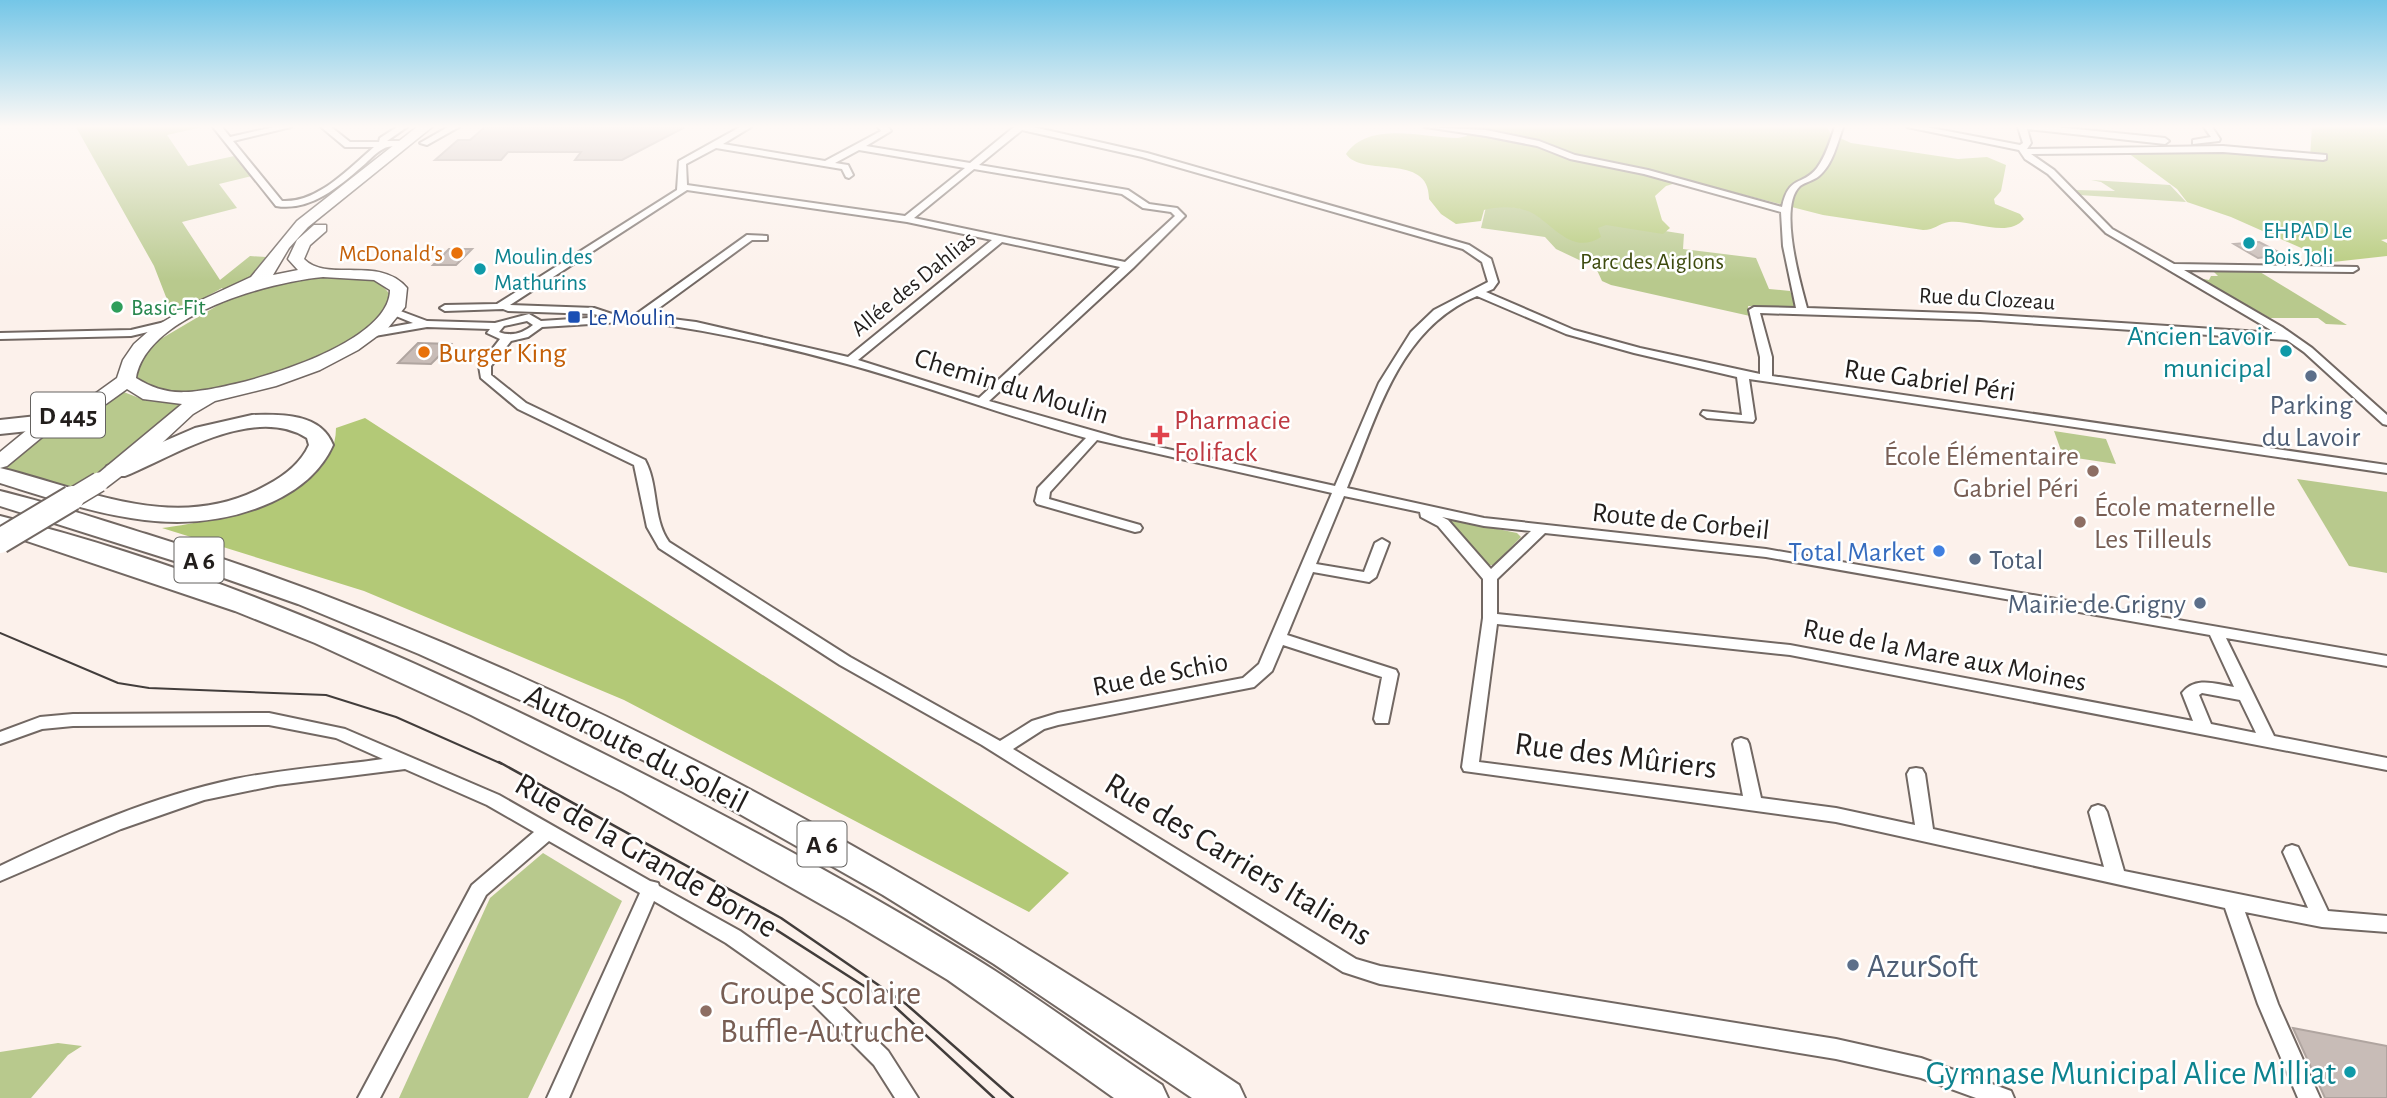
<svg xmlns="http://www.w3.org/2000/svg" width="2387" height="1098" font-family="'Alegreya Sans',sans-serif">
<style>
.green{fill:#b8c98d}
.forest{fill:#b3c977}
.building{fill:#c8bcb7;stroke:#b0a5a0;stroke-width:2}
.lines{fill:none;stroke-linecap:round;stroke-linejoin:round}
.street-casing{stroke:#726863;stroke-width:4}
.primary-casing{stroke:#726863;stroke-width:3}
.highway-casing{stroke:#726863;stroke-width:4}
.street{fill:#fff;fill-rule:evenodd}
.primary{fill:#fff;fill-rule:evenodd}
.highway{fill:#fff;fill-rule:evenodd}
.tram-far1{stroke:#423d3b;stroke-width:2}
.tram{stroke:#423d3b;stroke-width:2.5}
.primary-bridge-far1-casing{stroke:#726863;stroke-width:22;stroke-linecap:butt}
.primary-bridge-casing{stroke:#726863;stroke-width:28;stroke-linecap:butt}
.primary-bridge-far1{stroke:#fff;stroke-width:19}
.primary-bridge{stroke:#fff;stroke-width:24}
.culture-dot{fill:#0f9aa8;stroke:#fff;stroke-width:2.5}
.food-dot{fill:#e8710a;stroke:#fff;stroke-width:2.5}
.leisure-dot{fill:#2e9e5b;stroke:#fff;stroke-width:2.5}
.transit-dot{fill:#1a4fb4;stroke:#fff;stroke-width:2.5}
.service-dot{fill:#5c6f8a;stroke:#fff;stroke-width:2.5}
.health-dot{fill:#e0444e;stroke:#fff;stroke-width:2.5}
.education-dot{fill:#8d6e63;stroke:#fff;stroke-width:2.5}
.shop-dot{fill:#3f7fe0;stroke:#fff;stroke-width:2.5}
.labels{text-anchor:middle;stroke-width:5;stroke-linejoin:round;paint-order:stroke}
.far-culture-label{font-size:23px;fill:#0d838f;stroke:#fff;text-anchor:start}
.far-food-label{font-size:23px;fill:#c56008;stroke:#fff;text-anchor:end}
.far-park-label{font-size:23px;fill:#3e4b0f;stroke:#fff}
.far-street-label{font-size:23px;fill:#221e1c;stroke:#fff}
.far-leisure-label{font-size:23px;fill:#27864d;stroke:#fff;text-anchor:start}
.far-transit-label{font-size:23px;fill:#164399;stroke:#fff;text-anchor:start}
.shield{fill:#fff;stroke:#646260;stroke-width:2}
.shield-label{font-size:26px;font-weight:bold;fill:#221e1c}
.culture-label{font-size:28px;fill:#0d838f;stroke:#fff;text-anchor:end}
.food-label{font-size:28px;fill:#c56008;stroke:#fff;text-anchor:start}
.street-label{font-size:28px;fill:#221e1c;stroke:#fff}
.service-label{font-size:28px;fill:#4e5e75;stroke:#fff}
.health-label{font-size:28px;fill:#be3a42;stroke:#fff;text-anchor:start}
.education-label{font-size:28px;fill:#785e54;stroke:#fff;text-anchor:end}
.shop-label{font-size:28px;fill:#366cbe;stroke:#fff;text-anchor:end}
.near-street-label{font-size:33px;fill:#221e1c;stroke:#fff}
.near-service-label{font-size:33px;fill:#4e5e75;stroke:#fff;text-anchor:start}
.near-education-label{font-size:33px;fill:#785e54;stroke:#fff;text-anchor:start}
.near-culture-label{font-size:33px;fill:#0d838f;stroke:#fff;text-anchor:end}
</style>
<rect width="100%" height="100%" fill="#fcf1eb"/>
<!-- green -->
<g class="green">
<path d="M76 127H202L167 135 188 166 239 155 256 175 219 184 237 208 182 222 220 280 250 256 266 257 254 280 225 291 222 288 173 315 154 266Z"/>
<path d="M2091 180 2170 185 2186 202 2079 195 2074 190 2115 191 2101 182Z"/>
<path d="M1487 203 1684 234 1683 249 1756 258 1769 289 1790 291 1796 306H1748L1750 316 1611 285 1602 281 1596 268 1556 249 1545 237 1481 228Z"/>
<path d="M2214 272H2260L2347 325 2326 324 2318 318H2270L2198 278 2209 280 2211 276H2218Z"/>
<path d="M325 274C350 276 376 272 390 295 388 300 387 307 384 311 357 356 171 426 135 377L139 362 159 340 232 297 252 288Z"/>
<path d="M121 391 147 401 190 403C152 435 114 465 69 489L2 468 39 440 37 439Z"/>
<path d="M2054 431 2106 439 2116 464 2063 456Z"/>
<path d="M2297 479 2387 492V573L2349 566Z"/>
<path d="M1449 519 1517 533 1521 537 1494 565H1486L1446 522Z"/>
<path d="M543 853 622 901 528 1098H399L490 898Z"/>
<path d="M58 1043 82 1046 68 1055 31 1098H0V1052Z"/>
</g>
<!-- forest -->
<g class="forest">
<path d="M1465 127H1827L1831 134 1851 143 1958 159 1987 157 2006 165 2001 191 1994 199 1995 204 2020 214 2024 219C2008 239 1970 219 1949 222 1939 223 1935 230 1923 230L1823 215 1686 180 1666 186 1655 196 1662 220 1670 228 1663 234 1606 225 1598 228 1601 237C1573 255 1555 227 1534 214 1520 206 1499 206 1484 210L1481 221 1456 224 1441 214 1429 199C1430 152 1362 178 1346 154 1369 120 1425 138 1458 138L1467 136Z"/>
<path d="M2312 127H2387V239L2381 240 2387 243V256L2333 262 2231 217 2187 202 2177 189 2120 147 2227 146 2237 152 2310 158Z"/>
<path d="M365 418 1069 873 1029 912 624 700 364 591 162 528C216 521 336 499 336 428Z"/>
</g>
<!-- building -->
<g class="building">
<path d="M485 127H685L622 160H575L581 152H508L501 160H435L458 140H470Z"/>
<path d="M2259 242 2284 255 2258 258 2234 244Z"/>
<path d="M449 249H472L456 265H433Z"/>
<path d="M418 343 451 344 431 364 398 363Z"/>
<path d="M2293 1028 2387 1046V1098H2325Z"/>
</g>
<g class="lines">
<defs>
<g id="street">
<path d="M213 127H222L230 137 274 127H291L233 141 282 201C318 203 348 169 374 147H345L321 127H331L350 142H379L380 138 397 127H407L387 141H404L408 144C401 148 390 144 383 149 377 152 371 158 366 163 341 185 311 212 276 206Z"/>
<path d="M448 127H459L427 145 420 143Z"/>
<path d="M740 127H751L723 144 825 161 881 131 878 127H888L891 131 866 146 970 163 1014 127H1033L1147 153 1469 245 1491 259 1498 282 1493 289 1486 292 1574 330 1640 348 1760 374V357L1749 310 1754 307 1796 308 1783 246 1781 212 1644 174 1570 159 1537 146 1486 136 1425 127 1486 130 1539 141 1575 155 1648 170 1782 207C1789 174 1802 187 1817 168 1826 156 1830 141 1835 127H1843C1837 144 1833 164 1819 176 1813 181 1805 182 1800 186 1778 206 1800 282 1807 308L1980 314 2276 333 2106 233 2048 174 2025 159 2019 150 1907 127H1926L2020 145 2023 143 2018 127H2056L2165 138 2169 141 2165 144 2027 129 2031 143 2027 149 2223 146 2326 155V159L2323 160 2223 152 2031 154 2054 170 2112 229 2174 264 2357 267 2358 269 2353 272 2184 270 2282 327 2312 348 2387 415V425L2383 424 2304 352 2287 340 1980 320 1760 313 1772 357V376L2387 465V473L1749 379 1755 419 1753 422 1707 418 1701 414 1703 411 1742 415 1737 377 1634 353 1566 334 1477 296C1398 329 1378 415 1347 488L1484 518 1766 549 2387 656V666L2226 638 2274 736 2387 758V770L1790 655 1497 624 1479 762 1743 796 1733 744 1735 740 1741 738 1747 740 1749 744 1761 798 1836 808 1915 825 1907 774 1910 769 1916 768 1922 769 1925 774 1933 829 2104 867 2089 812 2092 807 2098 805 2104 807 2107 812 2124 871 2308 908 2283 852 2286 847 2292 845 2298 847 2328 911 2387 916V932L2322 927 2245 912 2278 1004 2320 1098H2298L2258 1004 2225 908 1836 822 1464 771 1462 767 1483 618V579L1438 526 1421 517 1420 512 1344 496 1316 564 1364 572 1375 543 1382 539 1389 543 1376 577 1369 582 1313 572 1287 635 1396 670 1398 674 1388 723H1376L1374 719 1382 677 1283 645 1272 671 1254 687 1058 725 1044 729 1013 749 1356 959 1380 966 1836 1039 1921 1058 2011 1091 2014 1098H1976L1921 1078 1836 1059 1380 984 1343 972 982 745 840 665 659 548 647 527 634 465 518 409 481 378 479 366 500 339 487 333 490 329 427 327 369 337 363 334 369 331 413 323 391 314V310L395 309 427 321 495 323 529 314 541 321 604 317 594 314 508 311 503 309 445 311 440 308 445 305 497 304 677 190 679 161ZM1022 130 1142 157 1463 249 1482 262 1488 282 1434 310 1411 332 1379 383 1335 486 1122 439 989 401 1133 268 1185 216 1177 208 1149 204 1128 190 979 165ZM716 148 842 169 846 177 849 178 853 175 848 165 835 163 859 150 965 168 905 216 687 185 686 164ZM974 169 1122 194 1143 208 1171 212 1175 216 1125 262 914 218ZM687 190 907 222 992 240 848 357 696 322 648 316 752 240H767V236L747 235 635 315 618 316 594 308 510 305ZM1002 242 1120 267 979 398 858 360ZM527 321 533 325C523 333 512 337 499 332L504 326ZM638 321C708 330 778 345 847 364 928 386 1005 416 1086 438L1038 488 1035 501 1037 504 1135 532 1140 531 1142 528 1140 525 1049 499 1050 492 1097 440 1332 493 1259 664 1243 678 1058 713 1032 721 1000 741 850 657 669 542C652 518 659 486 645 460L526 403 491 375V366L511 341 528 337 542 327ZM1442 517 1484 526 1531 531 1491 569 1448 520ZM1545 533 1766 557 2210 635 2234 687C2216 684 2195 676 2182 693L2193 721 1790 645 1497 614V579ZM2202 693 2240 700 2256 733 2211 724 2199 695Z"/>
<path d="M2204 127H2212L2220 139 2219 141 2193 144V140L2211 137Z"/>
<path d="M169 321 174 324 173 326 131 336 0 339V333L131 330Z"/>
<path d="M269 713 345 729 499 795 650 881 658 883 659 886 740 931 828 993 888 1051 918 1098H895L874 1065 814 1005 726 943 654 901 569 1098H547L640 893 549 841 486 895 380 1098H358L472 885 534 832 487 805 405 769 277 785 204 800 121 829 0 881V866C75 830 154 796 235 779 284 769 334 766 383 759L336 738 269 725 73 726 42 729 0 744V732L40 717 73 714Z"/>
</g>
<path id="primary" d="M417 127H432L308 227 289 248 273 275 298 270 288 259 297 240 314 225H326V231L310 245 304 259C327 283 380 255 407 288L405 307 388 328 358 350 320 370 276 386 215 401 193 414 149 455 107 487 99 488 88 482 182 404 143 399 127 389 106 404 47 433 7 466 0 468V452L33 425 92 396 117 378 123 360 134 344 151 329 195 303 251 277 297 221ZM323 277 374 280 390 290C390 347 233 390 186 392 167 393 152 388 136 378 147 315 269 282 323 277Z"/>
<g id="highway">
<path d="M70 407 78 409 81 414 78 419 38 430 0 434V420L37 416Z"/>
<path d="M252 415C281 414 321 413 333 445 321 472 298 490 272 502 179 544 91 511 0 483V468C89 490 178 535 267 485 284 476 301 463 309 445L307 438C254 404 174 456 125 476H107L104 471 107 466 195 428Z"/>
<path d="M0 491C49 503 98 519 146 534 540 656 898 857 1239 1085L1245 1098H1192L994 964 883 895 655 766 538 708 419 654 298 604 184 564 0 506Z"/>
<path d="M0 516C213 569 417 660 612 758 735 820 856 885 973 957 1038 997 1098 1043 1162 1085L1168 1098H1114L948 980 847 919 623 792 471 715 315 643 235 611 0 532Z"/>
</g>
</defs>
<!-- street casing -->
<use href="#street" class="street-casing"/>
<!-- primary casing -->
<use href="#primary" class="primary-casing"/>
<!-- highway casing -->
<use href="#highway" class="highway-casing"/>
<!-- street -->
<use href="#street" class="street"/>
<!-- primary -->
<use href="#primary" class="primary"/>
<!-- highway -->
<use href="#highway" class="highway"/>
<!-- tram-far1 -->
<path class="tram-far1" d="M0 633 118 683 149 688 326 695 396 717 502 764"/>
<!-- tram -->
<g class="tram">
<path d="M499 762 781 918 906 1004 1013 1098"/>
<path d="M717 892 892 1004 994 1098"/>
</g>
<defs>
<path id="primary-bridge-far1" d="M69 500 99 482"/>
<path id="primary-bridge" d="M0 541 72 498"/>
</defs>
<!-- primary-bridge-far1 casing -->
<use href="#primary-bridge-far1" class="primary-bridge-far1-casing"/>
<!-- primary-bridge casing -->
<use href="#primary-bridge" class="primary-bridge-casing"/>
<!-- primary-bridge-far1 -->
<use href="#primary-bridge-far1" class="primary-bridge-far1"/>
<!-- primary-bridge -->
<use href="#primary-bridge" class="primary-bridge"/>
</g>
<!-- sky -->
<linearGradient id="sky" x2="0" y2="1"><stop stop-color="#74c6e7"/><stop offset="0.45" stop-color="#fef9f6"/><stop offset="1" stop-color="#fef9f6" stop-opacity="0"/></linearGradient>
<rect width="2387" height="281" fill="url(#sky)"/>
<!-- markers -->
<g class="culture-dot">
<circle cx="2249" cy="243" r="7"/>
<circle cx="480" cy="269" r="7"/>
<circle cx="2286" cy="351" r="7"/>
<circle cx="2350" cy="1072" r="7"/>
</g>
<g class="food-dot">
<circle cx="457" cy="253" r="7"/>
<circle cx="424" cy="352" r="7"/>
</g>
<circle class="leisure-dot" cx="117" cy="307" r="7"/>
<rect class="transit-dot" x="567" y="310" width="14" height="14" rx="3.5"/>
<g class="service-dot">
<circle cx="2311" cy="376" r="7"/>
<circle cx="1975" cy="559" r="7"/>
<circle cx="2200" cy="603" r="7"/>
<circle cx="1853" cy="965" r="7"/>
</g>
<path class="health-dot" d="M1156.5 424.5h7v7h7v7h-7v7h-7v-7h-7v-7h7z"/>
<g class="education-dot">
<circle cx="2093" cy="471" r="7"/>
<circle cx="2080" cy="522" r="7"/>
<circle cx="706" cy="1011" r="7"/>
</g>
<circle class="shop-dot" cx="1939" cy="551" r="7"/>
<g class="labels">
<!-- far-culture labels -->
<g class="far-culture-label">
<text x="2263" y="238">EHPAD Le<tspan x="2263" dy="26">Bois Joli</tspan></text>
<text x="494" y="264">Moulin des<tspan x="494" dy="26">Mathurins</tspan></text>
</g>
<!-- far-food labels -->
<g class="far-food-label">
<text x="443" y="261">McDonald's</text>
</g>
<!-- far-park labels -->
<g class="far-park-label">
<text x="1652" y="269">Parc des Aiglons</text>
</g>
<!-- far-street labels -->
<g class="far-street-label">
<text transform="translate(913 283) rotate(-39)" y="8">Allée des Dahlias</text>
<text transform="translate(1987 298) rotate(3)" y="8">Rue du Clozeau</text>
</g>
<!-- far-leisure labels -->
<g class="far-leisure-label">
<text x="131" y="315">Basic-Fit</text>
</g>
<!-- far-transit labels -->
<g class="far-transit-label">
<text x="588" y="325">Le Moulin</text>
</g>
<!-- shield labels -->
<g class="shield">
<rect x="31" y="392.5" width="74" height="45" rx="5"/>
<rect x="174.5" y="537.5" width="49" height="45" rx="5"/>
<rect x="797.5" y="821.5" width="49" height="45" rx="5"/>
</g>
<g class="shield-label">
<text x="68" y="424">D 445</text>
<text x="199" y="569">A 6</text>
<text x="822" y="853">A 6</text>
</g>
<!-- culture labels -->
<g class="culture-label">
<text x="2272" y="345">Ancien Lavoir<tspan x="2272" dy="32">municipal</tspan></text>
</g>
<!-- food labels -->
<g class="food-label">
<text x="438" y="362">Burger King</text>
</g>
<!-- street labels -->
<g class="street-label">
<text transform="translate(1930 379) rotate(8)" y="10">Rue Gabriel Péri</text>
<text transform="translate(1012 385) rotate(17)" y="10">Chemin du Moulin</text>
<text transform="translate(1681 520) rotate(6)" y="10">Route de Corbeil</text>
<text transform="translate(1945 654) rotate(11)" y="10">Rue de la Mare aux Moines</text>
<text transform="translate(1160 673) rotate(-11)" y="10">Rue de Schio</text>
</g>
<!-- service labels -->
<g class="service-label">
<text x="2311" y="414">Parking<tspan x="2311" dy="32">du Lavoir</tspan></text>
<text x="1989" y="569" text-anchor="start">Total</text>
<text x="2186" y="613" text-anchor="end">Mairie de Grigny</text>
</g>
<!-- health labels -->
<g class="health-label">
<text x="1174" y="429">Pharmacie<tspan x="1174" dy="32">Folifack</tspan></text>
</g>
<!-- education labels -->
<g class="education-label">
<text x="2079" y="465">École Élémentaire<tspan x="2079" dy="32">Gabriel Péri</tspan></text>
<text x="2094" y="516" text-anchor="start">École maternelle<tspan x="2094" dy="32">Les Tilleuls</tspan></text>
</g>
<!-- shop labels -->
<g class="shop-label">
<text x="1925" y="561">Total Market</text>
</g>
<!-- near-street labels -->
<g class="near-street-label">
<text transform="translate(637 747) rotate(27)" y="12">Autoroute du Soleil</text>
<text transform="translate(1616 754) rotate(7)" y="12">Rue des Mûriers</text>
<text transform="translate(647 854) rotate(30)" y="12">Rue de la Grande Borne</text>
<text transform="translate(1239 858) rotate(31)" y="12">Rue des Carriers Italiens</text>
</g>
<!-- near-service labels -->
<g class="near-service-label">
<text x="1867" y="977">AzurSoft</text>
</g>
<!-- near-education labels -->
<g class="near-education-label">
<text x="720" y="1004">Groupe Scolaire<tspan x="720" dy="38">Buffle-Autruche</tspan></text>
</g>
<!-- near-culture labels -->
<g class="near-culture-label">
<text x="2336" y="1084">Gymnase Municipal Alice Milliat</text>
</g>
</g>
</svg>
